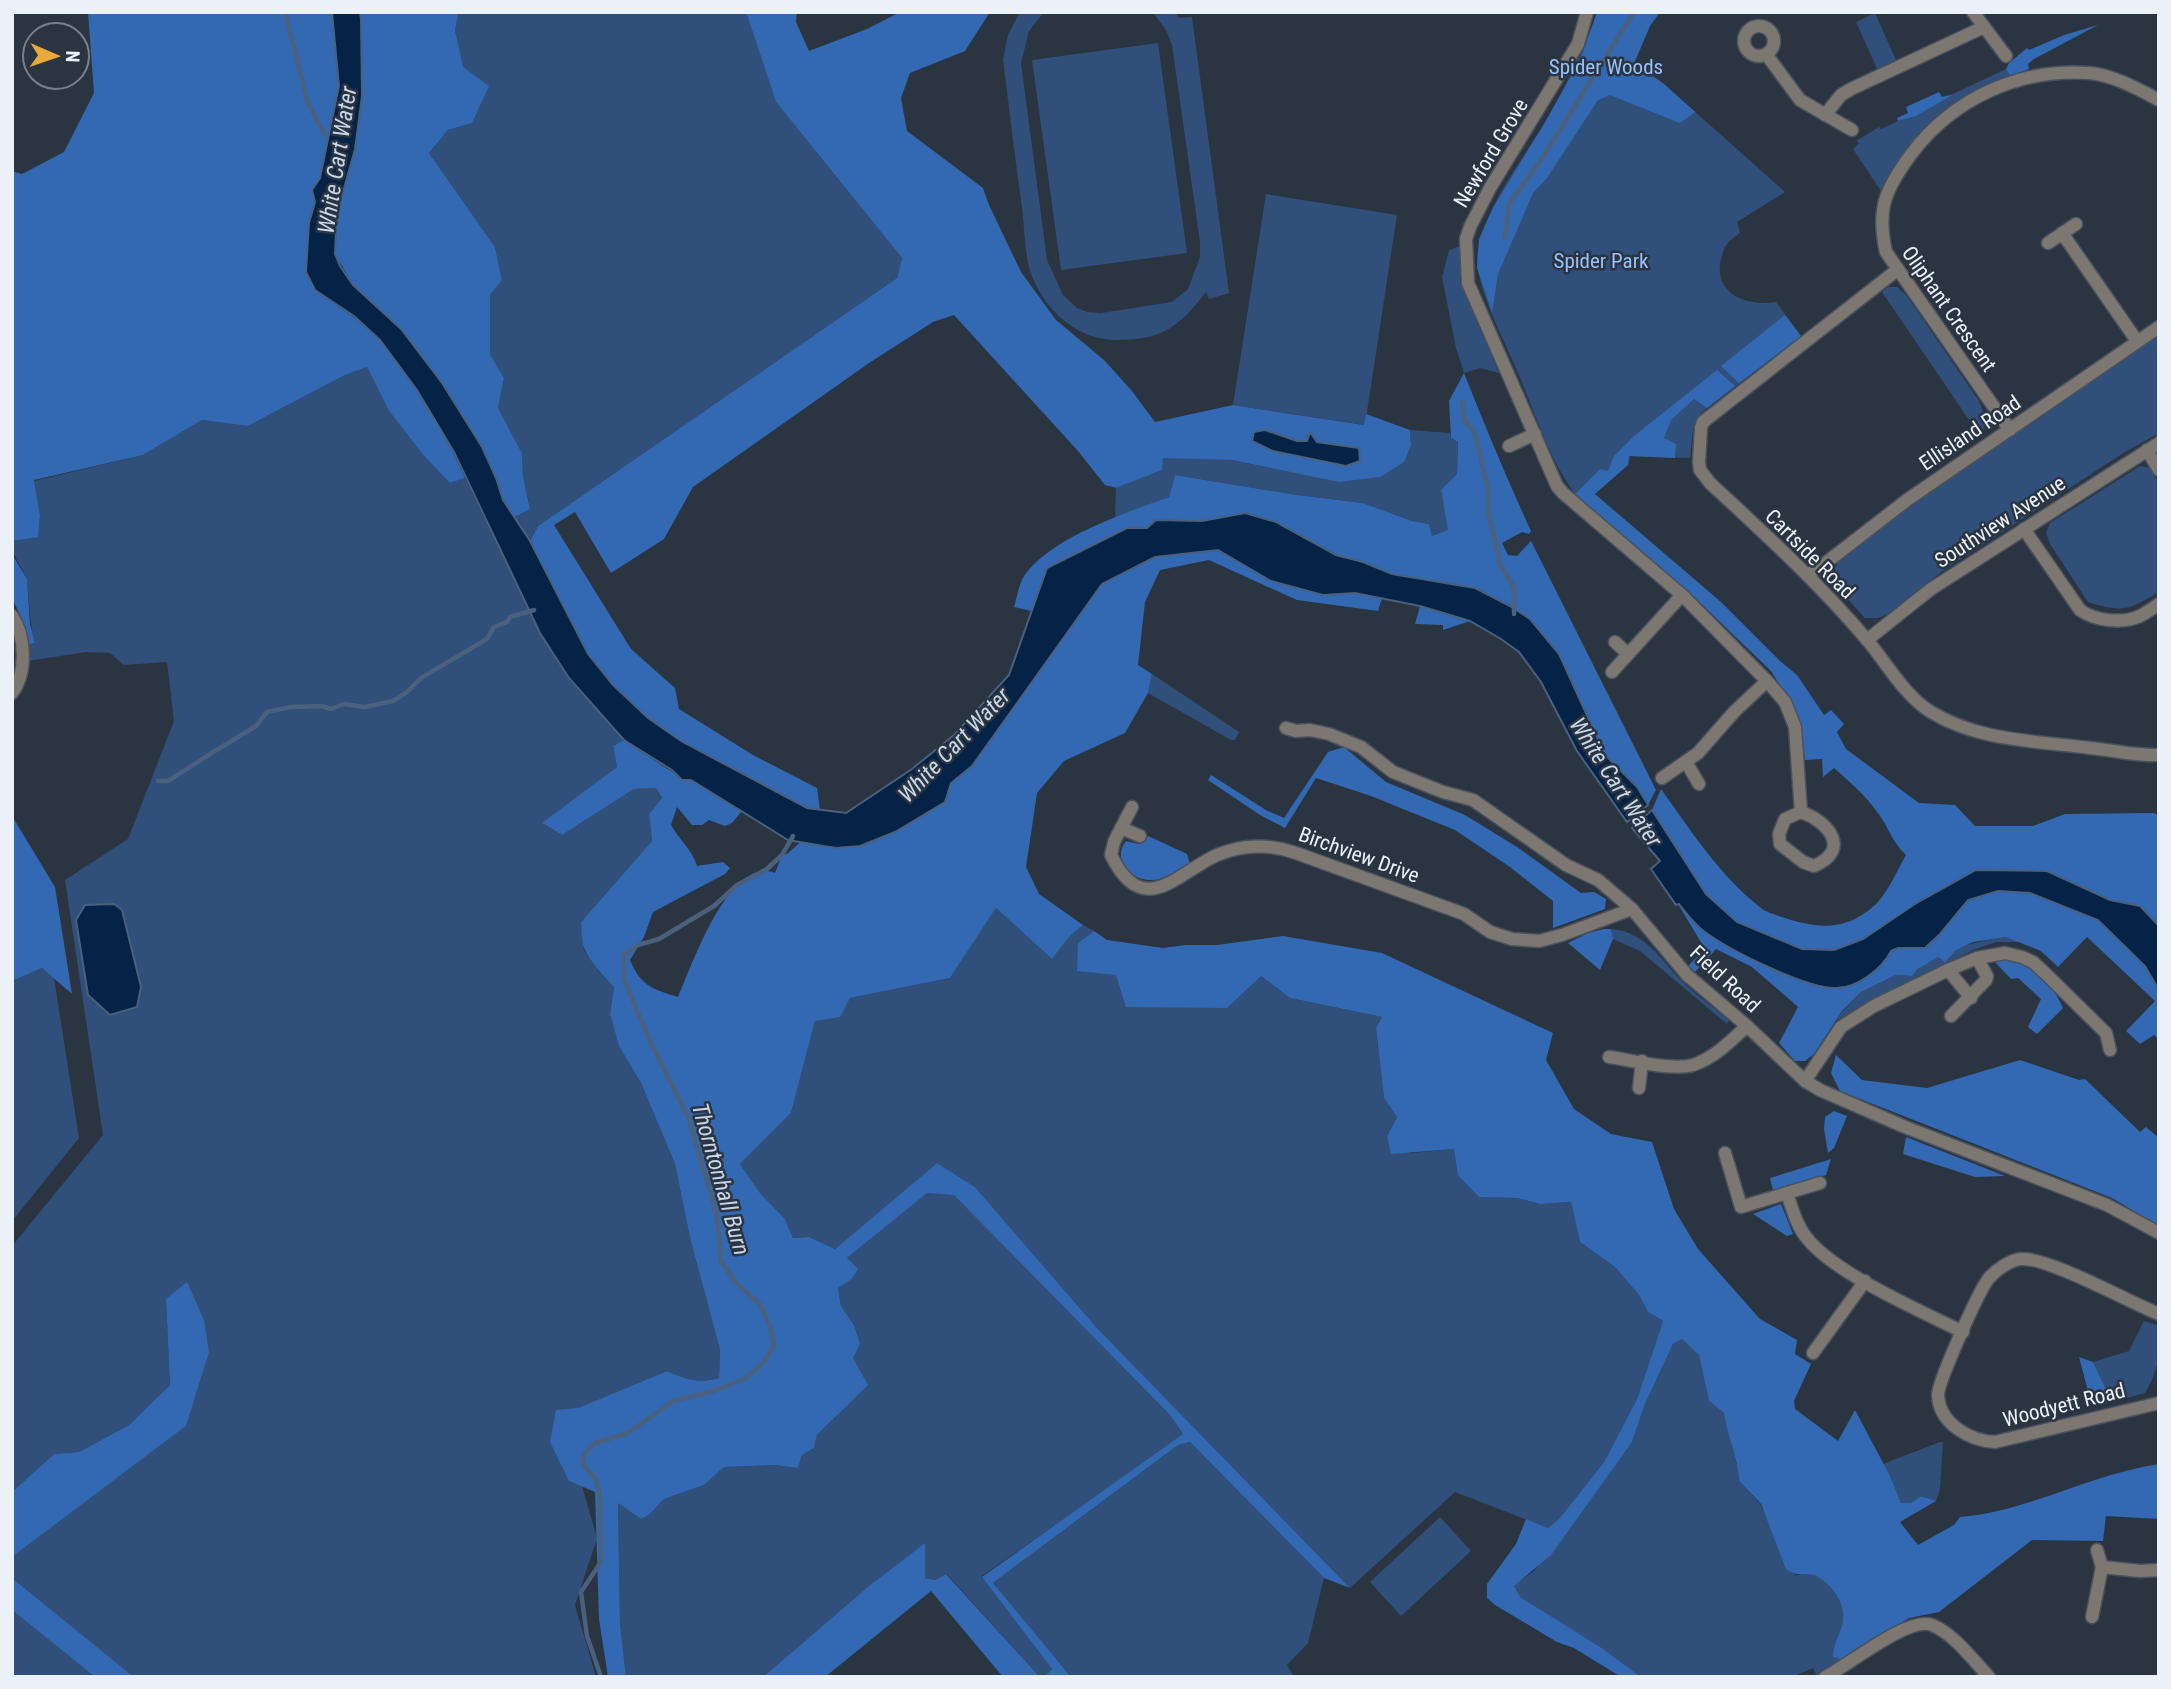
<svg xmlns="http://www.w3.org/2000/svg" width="2171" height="1689" font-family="'Roboto Condensed',sans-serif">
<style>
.green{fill:#304f7a}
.forest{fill:#3269b2}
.water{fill:#052247;stroke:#4a607c;stroke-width:2}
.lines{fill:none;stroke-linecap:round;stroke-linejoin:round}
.stream{stroke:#4a607c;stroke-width:4.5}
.minor-casing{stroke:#4a525e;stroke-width:15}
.minor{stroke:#7c7871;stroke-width:12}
.labels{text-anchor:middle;stroke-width:5;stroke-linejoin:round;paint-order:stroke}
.park-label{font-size:21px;fill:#96c1fc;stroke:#2b3441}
.street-label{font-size:21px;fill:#eaf1f9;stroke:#2b3441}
.water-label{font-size:23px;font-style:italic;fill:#c8d7ea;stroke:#2b3441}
</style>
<rect width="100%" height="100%" fill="#2b3441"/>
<!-- green -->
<g class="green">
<path d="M459 12H746L776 102 902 258 897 278 538 526 530 541 514 517 530 508 523 476 522 453 498 408 504 378 490 354V295L502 280 495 247 429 153 448 130 472 123 455 30Z"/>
<path d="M1020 12H1044L1029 31 1021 63 1047 260 1063 295 1077 308 1087 312 1101 313 1172 302 1188 289 1200 257V242L1172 45 1167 32 1153 12H1175L1179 18 1192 17 1229 293 1209 299 1206 292C1179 327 1162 340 1117 340 1078 340 1046 312 1032 276 1024 256 1025 229 1022 208 1015 158 1009 108 1003 59L1008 35Z"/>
<path d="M1875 13 1897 62 1878 71 1856 22Z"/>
<path d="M1596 16 1650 26 1634 64 1664 84 1785 192 1737 222 1740 233C1736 236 1730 240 1727 244 1723 249 1721 259 1720 265 1717 297 1751 306 1776 302L1801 336 1701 413 1693 429 1690 458 1630 456 1628 465 1583 486 1575 494C1549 459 1535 413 1518 373 1506 344 1482 299 1478 269 1470 224 1526 156 1548 117 1567 84 1583 51 1596 16Z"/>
<path d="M1158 43 1187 253 1061 270 1032 60Z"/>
<path d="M2006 69 2010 76C1947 103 1913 130 1881 191L1853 149 1859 143 1856 141 1879 127 1881 129 1898 121 1916 116 1953 94Z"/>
<path d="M1266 194 1397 215 1365 425 1233 405Z"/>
<path d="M1460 246V281L1499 373 1480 368 1464 373 1456 348 1442 277 1449 250Z"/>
<path d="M1888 287H1897L1907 296 1979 401 1987 423 1980 436 1882 292Z"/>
<path d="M2159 334V433L2125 452 1941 572 1888 614 1878 618H1865L1832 582V573L1841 558 1909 505Z"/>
<path d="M367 367 389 411 424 456 450 483 465 478 540 633 569 678 624 740 613 746 617 767 543 824 562 835 634 789 656 788 662 799 649 814 652 841 581 922 584 950 599 972 614 987 610 1014 619 1045 641 1083 675 1164 690 1238 720 1350 719 1378C699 1384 685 1379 667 1371L578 1408 569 1481 582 1486 597 1538 575 1605 596 1677H134L12 1578V1557L186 1426 166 1299 170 1385 129 1425 79 1452 54 1454 12 1492V1246L103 1135 65 880 128 839 174 721 167 662 124 665 110 653 86 652 28 661 27 645 35 643C29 622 30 603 27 582 24 566 12 560 12 541L38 536 40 515 34 481 143 455 202 420 248 426 345 375Z"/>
<path d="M1410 430 1450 433 1451 438 1458 442 1457 474 1441 491 1449 530 1432 536 1429 524 1412 521 1363 503 1297 495 1175 475 1169 497 1115 518 1116 488 1161 470 1162 457 1232 460 1271 468 1411 445Z"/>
<path d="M2140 466 2150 468 2159 484V592C2129 610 2123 613 2088 602L2050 544 2046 533 2050 523Z"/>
<path d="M1152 674 1239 732 1235 740H1231L1148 693Z"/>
<path d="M996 908 1052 959 1069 937 1083 925 1094 931 1078 943 1261 976 1290 998 1382 1017 1376 1028 1384 1098 1397 1117 1387 1135 1411 1153 1454 1149 1479 1197 1517 1198 1540 1204 1571 1202 1580 1242 1615 1267 1639 1295 1648 1312 1663 1321 1637 1399 1604 1462 1559 1519 1548 1528 1455 1492 1350 1588 1097 1328 975 1187 937 1163 835 1249 809 1237 793 1238 785 1219 760 1193 740 1164 791 1113 815 1021 850 998 950 978Z"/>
<path d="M1611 929C1646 931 1663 963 1685 984 1699 997 1714 1008 1729 1020L1727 1024 1640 951 1613 939Z"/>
<path d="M2006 937 2022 942H1996L1973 950 1833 1022 1861 992 1896 975 1912 976C1934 950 1975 942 2006 937Z"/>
<path d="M42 968 54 978 79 1138 13 1220 12 981Z"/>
<path d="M926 1193 954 1194 1170 1415 1184 1435 982 1576 1052 1669 1044 1677H1040L947 1574 935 1580 925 1578V1543L870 1585 763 1677H626L620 1623 618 1502 641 1519 649 1515 664 1499 704 1485 724 1467 775 1465 798 1467 802 1455 814 1448 817 1435 836 1417 852 1358 854 1325 841 1306 838 1288 852 1279 846 1259Z"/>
<path d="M2144 1321 2157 1325C2164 1347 2157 1374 2145 1393L2112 1402 2093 1362 2129 1351Z"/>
<path d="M1682 1339 1699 1354 1709 1401 1724 1413C1727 1438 1738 1455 1739 1481L1760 1504 1795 1575C1801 1575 1807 1574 1812 1575 1829 1578 1844 1602 1843 1619 1842 1631 1833 1643 1833 1657L1844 1660 1817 1676 1813 1668 1792 1677H1641L1602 1648 1519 1597 1513 1586 1534 1571 1632 1442 1645 1404 1673 1344Z"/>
<path d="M1190 1442 1324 1578 1308 1643 1287 1665 1294 1677H1071L992 1584 1178 1445Z"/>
<path d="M1940 1442H1943L1940 1489 1936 1501 1921 1496 1911 1503H1901L1883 1464Z"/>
<path d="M1440 1517 1471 1551 1401 1616 1370 1582Z"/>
<path d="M12 1610 95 1677H12Z"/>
</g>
<!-- forest -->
<g class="forest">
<path d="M88 12H332L339 86 320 178 312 190 315 202 309 223 315 290C337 306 361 320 380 340 416 379 444 430 465 478L450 483 424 456 389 411 367 367 345 375 248 426 202 420 143 455 34 480 40 515 38 537 12 541V171L22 174 64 152 94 93Z"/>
<path d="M360 12H459L455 30 463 67 489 86 472 123 448 130 429 153 495 247 502 280 490 295V354L504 378 498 408 522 453 523 476 530 509 514 517 503 500 496 478 401 329 353 285 335 254 338 210 355 149 362 96Z"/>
<path d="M746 12H797L796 22 809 51 867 29 900 12H990L965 51 910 73 901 98 907 131 983 188 989 205 1021 272 1056 320 1104 360 1132 391 1155 422 1233 405 1364 425 1366 414 1410 430 1411 445 1404 462 1380 477 1339 482 1232 460 1163 458 1162 470 1116 488 1105 485 1078 451 954 315 933 322 869 363 693 487 664 539 611 573 575 512 554 525 631 649 675 688 679 709 753 755 817 788 820 810 807 808 774 791 681 741 648 718 613 685 588 654 530 541 538 526 897 278 902 258 776 102Z"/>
<path d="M1597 12H1660L1650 26 1634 63 1664 84 1695 112 1680 123 1610 95 1598 100 1547 178 1533 193 1498 274 1492 312 1477 268 1479 239 1493 208 1547 119 1581 58Z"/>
<path d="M2098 25 2034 59 2028 64 2029 69 2010 76 2006 69 2009 63 2027 48 2029 50 2064 35Z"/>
<path d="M1939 92 1942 97 1954 94 1916 116 1898 121 1897 118 1908 113 1906 107Z"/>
<path d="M1785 315 1801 336 1739 383 1721 366Z"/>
<path d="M1717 370 1735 386 1707 408 1694 399 1671 420 1664 438 1676 444 1675 458 1629 456 1628 465 1595 494 1721 602 1780 661 1797 675 1824 715 1831 710 1844 724 1837 732 1846 749 1919 803 1955 805 1975 826H2033L2065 814 2154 813 2159 816V926L2139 906 2110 900 2047 871 1976 870 1915 904 1863 939 1834 950 1802 949 1737 922 1706 894 1652 810 1661 789C1691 831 1720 876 1761 908 1767 913 1777 915 1785 918 1820 929 1846 931 1875 905 1888 893 1897 870 1906 855 1892 842 1889 828 1878 813 1865 795 1850 782 1834 768L1823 777 1822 759 1805 760 1801 735 1792 705 1771 671 1690 593 1575 494 1600 469 1608 471 1614 456 1634 436Z"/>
<path d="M1464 373C1485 426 1507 479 1531 531L1529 534 1522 532 1502 543 1508 555 1517 556 1531 541 1656 790 1648 805 1637 787 1605 755 1559 654 1530 619 1510 606 1475 588 1392 574 1363 562 1336 555 1276 522 1245 513 1202 521 1157 520 1147 528H1127L1047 568 1032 611 1014 607C1017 597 1019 584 1024 576 1051 537 1126 513 1169 497L1175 475 1297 495 1363 503 1412 521 1429 524 1432 536 1448 530 1441 490 1457 474 1458 442 1451 438 1449 401Z"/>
<path d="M1218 550 1271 581 1323 595 1355 593 1382 598 1378 611 1297 600 1209 560 1160 570 1145 602 1138 665 1152 674 1148 693 1125 733 1064 761 1037 793 1026 867 1039 894 1083 925 1069 937 1052 959 996 908 950 978 850 998 840 1017 815 1021 791 1113 740 1164 760 1193 785 1219 793 1238 809 1237 835 1249 937 1163 975 1187 1097 1328 1350 1588 1324 1578 1190 1442 1178 1445 993 1583 1071 1677H1044L1052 1669 982 1577 1183 1434 1170 1415 954 1195 927 1193 847 1258 858 1269 852 1279 838 1288 841 1306 854 1325 860 1344 853 1358 868 1385 817 1435 814 1448 802 1455 798 1468 775 1465 724 1467 704 1485 664 1499 649 1515 641 1519 618 1503 620 1623 626 1677H608L599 1619 595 1492 569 1481 550 1442 556 1410 578 1408 667 1371C685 1379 699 1384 719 1378L720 1350 690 1238 675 1164 641 1083 619 1046 610 1014 614 987C603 976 592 964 585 950 581 943 582 930 581 922L652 841 649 814 662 798 656 788 634 789 562 835 542 823 617 767 613 746 624 740C639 749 678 779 691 780L742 811 732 823 725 826 709 820 702 825H692L677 807 671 825C679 840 692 849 697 866L723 862 730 868 725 874 653 912 644 937 630 960C641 986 652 989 678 997 692 966 729 855 775 873L782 855 787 854 802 841 945 802 951 783 972 766 1102 584 1155 557Z"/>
<path d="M12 554 27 579 30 624 35 643 27 645 20 615 12 598Z"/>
<path d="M1420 606 1470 621 1443 630V625L1415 624Z"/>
<path d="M1344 747 1386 782 1465 815 1517 847 1581 893 1594 892 1606 899 1605 909 1553 928V901L1510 867 1455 830 1371 796 1316 778 1285 828 1260 815 1208 780 1211 775 1266 810 1284 818 1328 752Z"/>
<path d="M12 816 55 887 72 994 42 968 12 981Z"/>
<path d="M1148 836 1187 854 1190 864C1178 871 1163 881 1149 880 1129 879 1112 858 1126 841L1139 844Z"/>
<path d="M1998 891 2030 893 2098 920 2145 966 2159 990V1040L2154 1035 2140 1044 2126 1031 2155 1001 2087 937 2058 967 2041 951 2006 937 1973 942 1956 950 1945 962 1938 957 1918 969 1912 976 1896 975 1861 992 1842 1011 1814 1054 1805 1061H1795L1779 1043 1798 1007 1752 967 1716 949 1695 972 1688 966 1705 949 1678 904C1689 913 1697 926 1708 934 1730 951 1809 989 1836 988 1856 988 1883 969 1890 951L1898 948H1925L1940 934 1968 900Z"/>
<path d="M1604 929H1611L1613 939 1600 970 1568 943 1588 933Z"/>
<path d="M1094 931 1107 940 1163 948 1186 945H1217L1283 936 1382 953 1553 1033 1546 1060 1574 1109 1611 1134 1652 1142 1674 1209 1698 1249 1760 1319 1797 1340 1795 1354 1811 1364 1794 1401 1795 1409 1838 1441 1855 1410 1889 1474 1901 1503H1911L1921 1496 1936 1501 1900 1522 1918 1545 1954 1525 1960 1517C2029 1511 2091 1474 2159 1464V1519L2106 1516 2103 1541 2032 1540 1939 1612 1909 1618 1844 1660 1833 1657C1833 1642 1842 1632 1843 1619 1844 1602 1832 1585 1818 1577 1807 1571 1800 1579 1786 1569L1761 1504 1739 1481C1738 1455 1727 1438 1724 1413L1709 1401 1699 1355 1682 1339 1673 1344 1645 1404 1632 1442 1551 1555 1514 1586 1520 1597 1602 1648 1641 1677H1621L1574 1648 1557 1642 1495 1605 1487 1598V1584L1516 1544 1526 1519 1548 1528 1559 1519 1604 1462 1637 1399 1663 1321 1648 1312 1639 1295 1615 1267 1580 1242 1571 1202 1540 1204 1517 1198 1479 1197 1458 1175 1454 1149 1391 1154 1387 1136 1397 1117 1384 1098 1376 1028 1382 1017 1290 998 1261 976 1227 1008 1126 1007 1116 975 1077 971 1078 943Z"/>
<path d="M1999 959C2030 961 2051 980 2063 1008L2037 1034 2028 1027 2041 999 2018 978 2011 979 1994 961Z"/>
<path d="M1836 1055 1862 1080 1927 1088 2020 1060 2079 1080 2085 1079 2140 1132 2146 1127 2159 1138V1226L2112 1198 1840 1091 1831 1073Z"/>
<path d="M1834 1111 1847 1116 1834 1148 1828 1153 1824 1129 1825 1117Z"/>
<path d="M1906 1137 2005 1176 1975 1177 1903 1154Z"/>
<path d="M1831 1159 1826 1175 1773 1190 1770 1178Z"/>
<path d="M1781 1204 1793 1234 1787 1236 1753 1214Z"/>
<path d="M187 1282 204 1320 209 1352 186 1426 12 1557V1492L54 1454 79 1452 129 1425 170 1385 166 1299Z"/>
<path d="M2079 1357 2093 1362 2112 1402 2092 1406Z"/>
<path d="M925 1543V1578L935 1580 946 1574 1040 1677H1003L931 1591 825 1677H763L870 1585Z"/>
<path d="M12 1578 134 1677H95L12 1610Z"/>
</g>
<!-- water -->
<g class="water">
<path d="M332 12H360L361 20 362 96 355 149 338 210 336 231 335 254 340 266 353 285 401 329 442 383 482 447 496 478 503 500 530 541 588 654 613 685 648 718 681 741 807 808 846 813 912 769 954 735 1009 675 1047 568 1127 528H1147L1156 520 1202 521 1245 513 1276 522 1336 555 1363 562 1392 574 1475 588 1510 606 1530 619 1559 654 1605 755 1637 787 1648 805 1627 822 1577 751 1541 682 1519 652 1501 639 1470 621 1420 606 1355 593 1323 595 1271 581 1218 550 1155 557 1102 584 972 766 951 783 945 802 895 832 860 846 836 848 788 840 691 780H682L672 770 624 740 569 678 540 633 454 452 417 390 380 340 354 316 315 290 306 272 309 223 315 202 312 190 320 178 339 86Z"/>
<path d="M1265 430 1297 441H1307L1310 432 1317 442 1359 448 1360 461 1346 466 1273 451 1252 441 1254 432Z"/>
<path d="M1652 810 1706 894 1737 922 1802 949 1834 950 1863 939 1915 904 1976 870 2047 871 2110 900 2140 906 2159 926V990L2145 966 2098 920 2030 893 1998 891 1968 900 1940 934 1925 948H1898L1891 951C1882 969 1856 989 1835 988 1805 988 1729 950 1705 932 1695 925 1687 914 1679 904L1676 905 1651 869 1660 861 1632 828Z"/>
<path d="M114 904 122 910 141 987 137 1007 110 1015 88 995 76 920 85 905Z"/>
</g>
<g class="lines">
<!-- stream -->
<g class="stream">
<path d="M285 12 308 103 325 135"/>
<path d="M1505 238 1509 204 1541 160 1634 12"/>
<path d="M1462 402 1465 422 1475 433 1488 489V509L1500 564 1514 587V614"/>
<path d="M158 781H168L215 751 256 726 267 712 291 707 322 706 331 709 344 704 365 707 393 701 407 692 421 678 487 639 494 627 507 622 510 617 534 610"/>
<path d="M601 1677 587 1636 581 1592 601 1562 600 1502 597 1481 583 1464V1455L595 1443 628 1433 673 1401 714 1391 746 1378 764 1362 774 1346 771 1329 760 1304 736 1283 721 1261 717 1215 689 1119 649 1039 624 979V955L638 945 659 939 714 906 737 885 767 869 782 855 793 836"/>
</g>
<defs>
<g id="minor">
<path d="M1587 12 1578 44 1490 188 1470 227 1466 239 1468 283 1557 486 1563 493 1682 595 1767 681 1785 702 1795 727 1801 812"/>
<path d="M1973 12 2006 56"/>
<circle cx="1759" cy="41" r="15"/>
<path d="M1766 54 1800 100 1852 130"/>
<path d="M1825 115 1841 95 1851 89 1984 27"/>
<path d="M2062 233 2137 341"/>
<path d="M2048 243 2076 224"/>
<path d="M1897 270 1703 422 1701 428 1699 462 1700 470 1710 483C1764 533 1820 584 1868 641 1887 664 1905 696 1931 712 1978 741 2036 741 2090 748 2113 750 2136 756 2159 755"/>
<path d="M2010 430 1886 252C1876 208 1886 188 1912 153 1954 98 2020 68 2089 73 2113 75 2138 89 2159 100"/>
<path d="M1509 446 1535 434"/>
<path d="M2147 450 2159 470"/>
<path d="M2024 529 2080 610C2095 621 2123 624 2140 616 2146 613 2153 608 2159 604"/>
<path d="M1807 575 1823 565 1907 500 2159 327"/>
<path d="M12 616C26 636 27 673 12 693"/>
<path d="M1867 640 1931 589 2159 443"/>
<path d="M1615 642 1628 654"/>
<path d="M1612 672 1682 595"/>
<path d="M1286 728 1296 731 1310 730 1329 734 1361 747 1393 772 1443 792 1473 800 1566 865 1598 880 1632 909 1687 975 1747 1026 1805 1081 1820 1090 1905 1127 2107 1205 2159 1233"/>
<path d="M1686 762 1699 784"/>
<path d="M1662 778 1698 753 1734 712 1767 681"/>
<path d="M1132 807 1114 842 1111 855C1143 921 1177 873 1217 855 1243 844 1270 844 1296 853L1464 914 1490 932 1512 939 1539 941 1562 935 1632 909"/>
<path d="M1801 812C1828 821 1852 850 1814 866L1803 862 1780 844 1779 834 1785 819Z"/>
<path d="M1121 828 1140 836"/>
<path d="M1948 970 1971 998"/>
<path d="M1951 1016 1986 980 1987 976 1977 958"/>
<path d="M1609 1057C1632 1060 1671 1071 1693 1065 1714 1058 1731 1041 1747 1026"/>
<path d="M1805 1081 1841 1027 1874 1006 1948 970 1977 958 2005 953 2022 957 2033 962 2046 974 2106 1033 2110 1050"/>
<path d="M1639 1088 1642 1061"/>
<path d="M1725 1153 1741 1207 1820 1183"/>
<path d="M1787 1193C1792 1208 1796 1224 1806 1237 1833 1273 1921 1311 1963 1332"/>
<path d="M2159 1314C2129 1302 2048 1257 2021 1259 2010 1260 1996 1270 1989 1278 1979 1290 1938 1382 1938 1395 1939 1424 1971 1441 1995 1442L2159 1403"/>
<path d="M1813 1353 1865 1281"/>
<path d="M2097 1550 2102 1567"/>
<path d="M2092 1617 2102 1567 2140 1571 2159 1570"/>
<path d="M1825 1677C1849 1665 1908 1616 1932 1625 1954 1634 1973 1660 1989 1677"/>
</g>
</defs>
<!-- minor casing -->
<use href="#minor" class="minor-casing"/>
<!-- minor -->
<use href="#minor" class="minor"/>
</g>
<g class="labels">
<!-- park labels -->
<g class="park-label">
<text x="1606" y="74">Spider Woods</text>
<text x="1601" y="268">Spider Park</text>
</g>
<!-- street labels -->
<g class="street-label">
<text transform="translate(1491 153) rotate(-59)" y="7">Newford Grove</text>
<text transform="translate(1949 309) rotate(55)" y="7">Oliphant Crescent</text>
<text transform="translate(1970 433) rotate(-34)" y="7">Ellisland Road</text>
<text transform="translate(2000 522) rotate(-33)" y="7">Southview Avenue</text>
<text transform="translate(1810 554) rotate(45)" y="7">Cartside Road</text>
<text transform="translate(1359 855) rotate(20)" y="7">Birchview Drive</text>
<text transform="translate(1725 979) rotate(43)" y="7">Field Road</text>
<text transform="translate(2064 1405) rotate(-14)" y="7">Woodyett Road</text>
</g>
<!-- water labels -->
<g class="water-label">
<text transform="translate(337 160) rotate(-81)" y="8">White Cart Water</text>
<text transform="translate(954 745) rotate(-46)" y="8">White Cart Water</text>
<text transform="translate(1616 782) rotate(57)" y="8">White Cart Water</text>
<text transform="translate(721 1179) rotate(74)" y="8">Thorntonhall Burn</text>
</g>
</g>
<!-- border -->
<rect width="2171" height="1689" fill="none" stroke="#eaf1f9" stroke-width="28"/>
<!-- north arrow -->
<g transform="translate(56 56) rotate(92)"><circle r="33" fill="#2b3441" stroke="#77808b" stroke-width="2"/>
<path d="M0-5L12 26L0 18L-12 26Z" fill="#eaaa39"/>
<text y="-10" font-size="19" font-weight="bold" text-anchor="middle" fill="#eaf1f9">N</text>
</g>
</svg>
